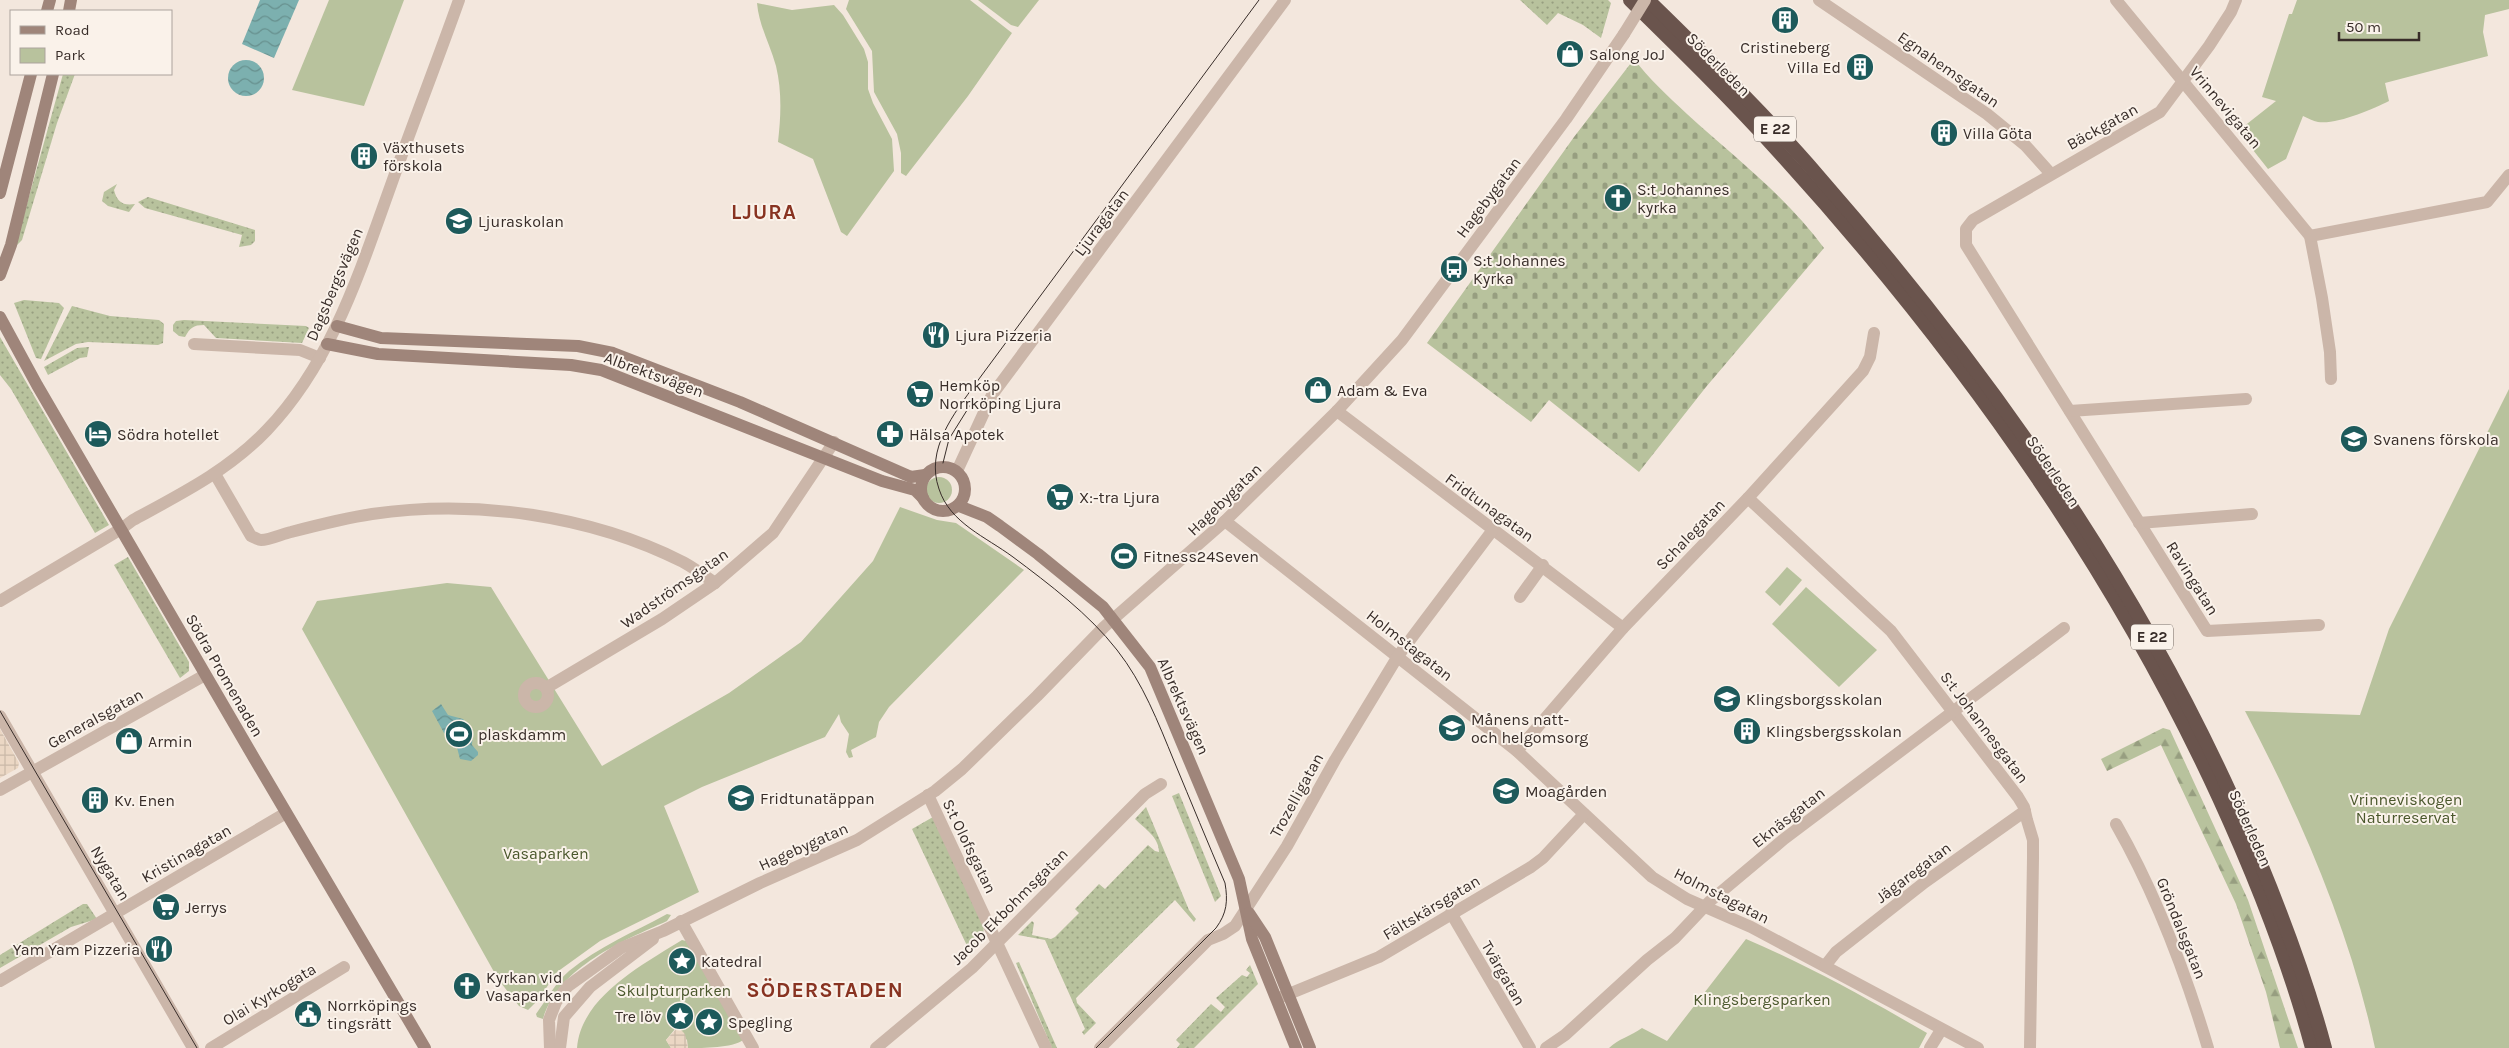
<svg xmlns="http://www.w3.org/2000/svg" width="2509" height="1048" font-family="Karla,sans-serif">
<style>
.grass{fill:url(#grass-dots)}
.forest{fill:url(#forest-firs)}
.cemetery{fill:url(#cemetery-stones)}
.green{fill:#b8c29d}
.plaza{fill:url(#plaza-grid)}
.water{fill:url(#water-waves)}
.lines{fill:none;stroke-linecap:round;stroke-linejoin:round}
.minor{stroke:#cbb6a9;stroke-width:12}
.tertiary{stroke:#cbb6a9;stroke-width:12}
.secondary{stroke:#9f857a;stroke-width:12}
.trunk{stroke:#6a544d;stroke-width:14}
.tram{stroke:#382d29;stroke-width:1}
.tertiary-bridge{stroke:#cbb6a9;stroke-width:12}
.labels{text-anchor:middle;stroke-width:4;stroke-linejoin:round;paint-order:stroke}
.shield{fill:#faf2ea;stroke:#726863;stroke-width:1}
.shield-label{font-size:15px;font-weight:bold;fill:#382d29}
.poi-label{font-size:16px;fill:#382d29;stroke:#faf2ea;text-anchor:start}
.street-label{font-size:16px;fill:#382d29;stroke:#faf2ea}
.park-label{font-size:16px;fill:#4a572c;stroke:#faf2ea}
.district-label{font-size:21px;font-weight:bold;letter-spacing:1px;fill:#883321;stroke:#faf2ea}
</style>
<defs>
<pattern id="grass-dots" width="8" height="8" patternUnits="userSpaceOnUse" patternTransform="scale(1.25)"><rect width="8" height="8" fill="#b8c29d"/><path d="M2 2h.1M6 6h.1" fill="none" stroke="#979e80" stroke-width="1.8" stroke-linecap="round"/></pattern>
<pattern id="forest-firs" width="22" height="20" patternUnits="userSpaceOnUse" patternTransform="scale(1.25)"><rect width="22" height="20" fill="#b8c29d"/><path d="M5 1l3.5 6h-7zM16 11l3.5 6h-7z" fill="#979e80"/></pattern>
<pattern id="cemetery-stones" width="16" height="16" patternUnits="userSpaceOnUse" patternTransform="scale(1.25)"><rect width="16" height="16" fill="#b8c29d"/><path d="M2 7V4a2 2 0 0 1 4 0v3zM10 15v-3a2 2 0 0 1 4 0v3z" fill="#979e80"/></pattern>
<pattern id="plaza-grid" width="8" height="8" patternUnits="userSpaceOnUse" patternTransform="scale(1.25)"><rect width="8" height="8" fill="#ebd7c4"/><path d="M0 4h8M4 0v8" fill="none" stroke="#cab9a8"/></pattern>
<pattern id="water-waves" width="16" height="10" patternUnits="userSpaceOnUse" patternTransform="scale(1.25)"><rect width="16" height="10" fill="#7cb0af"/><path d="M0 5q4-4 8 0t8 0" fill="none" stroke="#67908e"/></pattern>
</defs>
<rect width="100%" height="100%" fill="#f3e7dd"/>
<!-- grass -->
<g class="grass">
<path d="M1520 0H1608L1611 3 1601 38 1583 25 1558 13 1547 25Z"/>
<path d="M63 74H75L57 123 22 240 15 247Z"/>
<path d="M117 184 114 190C117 202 123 206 135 204L129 212 108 206 102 201 104 192Z"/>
<path d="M148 197 255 230V241L251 245 239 247 242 235 145 208 138 202Z"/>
<path d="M24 300 59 303 64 308 41 359 36 358 14 303Z"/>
<path d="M72 306 110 316 159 320 164 324 163 343 158 345 88 342 76 344 44 361Z"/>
<path d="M184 320 306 326 309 328 302 343 216 338 204 325C193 325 190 328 185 337L179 336 173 331V325L176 321Z"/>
<path d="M0 337 109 525 95 533 11 389 0 375Z"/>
<path d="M89 347 87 357 80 358 48 375 44 367 77 348Z"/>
<path d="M128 557 189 662V671L180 678 114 565Z"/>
<path d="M1179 793 1221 896 1215 902 1172 796Z"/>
<path d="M1146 807 1189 910 1196 919 1194 922 1175 900 1076 998 1077 1003 1096 1023 1084 1035 1082 1032 1085 1029 1045 940 1018 935 1032 921 1034 923 1032 935 1051 939 1055 937 1079 913 1075 909 1099 884 1105 889 1148 845 1155 851 1159 852C1159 837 1145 829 1135 819Z"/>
<path d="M933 817 983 925C986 937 977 943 969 950L912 829Z"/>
<path d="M83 904H87L97 919 71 927 0 968V955Z"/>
<path d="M1019 962 1057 1048H1052L1016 963Z"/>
<path d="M1250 965 1258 984 1194 1048H1177L1180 1044 1176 1040 1211 1004 1221 1012 1225 1007 1216 998 1242 975 1247 977 1250 973 1246 970Z"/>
</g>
<!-- forest -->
<path class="forest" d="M2163 728 2170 730 2248 900 2298 1048H2280L2266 992 2236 904 2161 745 2107 771 2101 759Z"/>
<!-- cemetery -->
<path class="cemetery" d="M1634 59C1649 79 1668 96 1687 114 1734 157 1786 196 1824 248L1706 387 1639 472 1549 400 1531 422 1427 343 1574 137Z"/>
<!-- green -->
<g class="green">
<path d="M329 0H404L364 106 292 90Z"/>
<path d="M849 0H970L1012 33 968 96 906 176 901 173V153L897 134 874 92 872 51 846 9Z"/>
<path d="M978 0H1039L1018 27 1011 25Z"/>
<path d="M2297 0H2509V9L2485 15 2483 32 2488 56 2385 83 2389 101C2373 109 2336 125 2318 122 2313 121 2308 118 2303 116L2286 159 2268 169 2238 131 2276 101 2262 97 2289 14H2292Z"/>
<path d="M757 3 792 10 834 5 843 15 864 49 868 62V89L873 103 892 139 894 171 847 236 841 232 813 159 778 142C781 116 782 91 776 66 770 44 759 26 757 3Z"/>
<path d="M2509 389V1048H2375C2350 930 2301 818 2245 711L2360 715 2389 629Z"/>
<circle cx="939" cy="490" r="13"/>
<path d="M900 507 937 520 956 523 1024 570 889 707 879 722 876 737 851 750 853 757 849 758 846 752 849 734 841 722 839 714 825 737 702 787 664 806 699 892 600 941 557 972 538 1000 528 1010 519 1006 498 979 302 629 317 601 447 583 491 587 602 766 729 693 801 642 873 561Z"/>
<path d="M1787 567 1802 580 1780 606 1765 592Z"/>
<path d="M1806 587 1877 650 1839 687 1772 624Z"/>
<path d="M667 914 671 915 667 921C623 941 558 967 543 1019L537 1017 536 1014C547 999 555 983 569 971 598 947 634 932 667 914Z"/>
<path d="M1746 939C1809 966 1868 999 1927 1033L1919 1048H1609C1618 1039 1631 1036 1642 1028L1667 1041Z"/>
<path d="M682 940 686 941 743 1040C732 1048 704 1048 688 1048L687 1040 675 1029 666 1040 671 1048H577C581 997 642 965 682 940Z"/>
</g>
<!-- plaza -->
<g class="plaza">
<path d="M0 729 19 763 18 768 0 778Z"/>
<path d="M678 1027 685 1034 688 1048H671L666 1040Z"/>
</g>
<!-- water -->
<g class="water">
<path d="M260 0H299L274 58 242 44Z"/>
<circle cx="246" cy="78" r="18"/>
<path d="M441 704 448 715 463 719 473 731 472 745 478 752V755L471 761 460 759 455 740 444 733 432 711Z"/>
</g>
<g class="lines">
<!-- minor -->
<g class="minor">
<path d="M1819 0 1987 114 2025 145 2051 174"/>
<path d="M2116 0 2310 236 2322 298 2330 352 2331 379"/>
<path d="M2236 0 2231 12 2209 46 2160 112 1973 220 1966 229V245L2207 631 2319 625"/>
<path d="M2310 236 2487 202 2509 175"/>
<path d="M194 344 300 350 320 358"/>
<path d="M1337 411 1623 628"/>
<path d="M2070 411 2246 399"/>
<path d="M957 471 992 395 1285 0"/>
<path d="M215 474 251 536C254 537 258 540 261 540 270 540 282 534 291 532 318 525 345 518 372 514 475 499 590 515 683 562 694 568 705 576 715 583"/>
<path d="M1748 498 1891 631 2018 797 2024 807 2027 820 2033 840V858L2030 1048"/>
<path d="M1225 521 1517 751 1652 877 1687 899 1751 927 1978 1048"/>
<path d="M2139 523 2252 514"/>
<path d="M1520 597 1543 565"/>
<path d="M0 601 121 529"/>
<circle cx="536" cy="695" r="12"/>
<path d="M546 688 662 619 715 583 736 565 773 533 834 442"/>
<path d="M0 716 193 1048"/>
<path d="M1517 751 1623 628 1748 498 1863 371 1870 357 1874 333"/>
<path d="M0 790 205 675"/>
<path d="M928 795 1046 1048"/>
<path d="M2116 824C2156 894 2185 971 2208 1048"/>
<path d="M1451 913 1530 1048"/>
<path d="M681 921 753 1048"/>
<path d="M1825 966 1836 952 1925 882 2025 811"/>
<path d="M0 981 286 813"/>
<path d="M1279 998 1379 957 1531 867 1543 858 1584 814"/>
<path d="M211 1048 344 967"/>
<path d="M876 1048 972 968 1145 794 1161 784"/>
<path d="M1100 1048 1208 940 1223 934 1235 926 1287 846 1335 760 1398 656 1492 531"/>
<path d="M1546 1048 1565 1035 1647 960 1675 938 1709 902 1784 839 2064 628"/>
<path d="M1930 1048 1941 1030"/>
</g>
<!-- tertiary -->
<g class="tertiary">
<path d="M121 529 133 520C181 494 229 470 267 430 332 362 360 271 391 185 413 123 437 62 459 0"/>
<path d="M550 1048 549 1020 556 1002 568 986 621 948 663 931 760 883 857 840 935 791 962 769 1037 696 1104 627 1225 521 1337 411 1402 340 1566 119 1624 34"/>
<path d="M560 1048 564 1017 590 987 653 939"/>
</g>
<!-- secondary -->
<g class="secondary">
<path d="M47 11 50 0"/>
<path d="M69 11 71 0"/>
<path d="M0 193 31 74"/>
<path d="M0 275 11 245 53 74"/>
<path d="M0 317 37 385 254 758 425 1048"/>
<path d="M337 326 381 338 578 346 613 353 740 402 911 477 925 475"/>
<path d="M327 344 378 354 571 365 601 370 882 481 915 490 923 498"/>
<circle cx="943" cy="489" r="22"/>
<path d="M959 506 987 517 1000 526 1038 554 1103 607 1150 667 1239 879 1252 939 1296 1048"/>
<path d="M1249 913 1265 937 1310 1048"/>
</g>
<!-- trunk -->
<g class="trunk">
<path d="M1630 0C1680 49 1730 98 1777 150 1954 344 2109 559 2219 798 2256 879 2289 962 2312 1048"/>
<path d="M1648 0C1707 58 1766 115 1820 178 1985 367 2129 570 2233 799 2269 880 2302 962 2325 1048"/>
</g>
<!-- tram -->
<g class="tram">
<path d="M943 463 949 439 974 399"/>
<path d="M0 711 197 1048"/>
<path d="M1096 1048 1216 928C1227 913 1228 901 1225 883 1208 843 1191 802 1174 761 1158 722 1143 683 1117 650 1089 614 1049 584 1013 557 986 537 950 523 939 489 925 449 954 414 976 383L1259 0"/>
</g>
<!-- tertiary-bridge -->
<path class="tertiary-bridge" d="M1624 34 1645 0"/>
</g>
<!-- icons -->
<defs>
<symbol id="building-disc" viewBox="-11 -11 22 22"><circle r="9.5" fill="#1d5a5b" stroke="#faf2ea"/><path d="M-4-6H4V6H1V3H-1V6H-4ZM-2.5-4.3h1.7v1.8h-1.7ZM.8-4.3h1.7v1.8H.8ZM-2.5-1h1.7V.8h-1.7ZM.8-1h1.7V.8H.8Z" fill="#fff"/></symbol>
<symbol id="shop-disc" viewBox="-11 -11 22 22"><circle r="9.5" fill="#1d5a5b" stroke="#faf2ea"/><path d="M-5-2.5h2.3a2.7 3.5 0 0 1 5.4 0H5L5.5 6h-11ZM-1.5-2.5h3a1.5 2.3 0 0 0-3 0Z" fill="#fff"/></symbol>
<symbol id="church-disc" viewBox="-11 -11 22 22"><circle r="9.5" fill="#1d5a5b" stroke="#faf2ea"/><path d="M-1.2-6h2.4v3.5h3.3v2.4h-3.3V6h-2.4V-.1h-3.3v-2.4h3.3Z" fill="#fff"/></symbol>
<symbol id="school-disc" viewBox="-11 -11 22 22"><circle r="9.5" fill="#1d5a5b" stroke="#faf2ea"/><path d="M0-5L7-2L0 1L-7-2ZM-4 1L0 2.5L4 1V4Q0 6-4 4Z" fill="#fff"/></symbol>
<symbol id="bus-disc" viewBox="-11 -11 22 22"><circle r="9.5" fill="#1d5a5b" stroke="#faf2ea"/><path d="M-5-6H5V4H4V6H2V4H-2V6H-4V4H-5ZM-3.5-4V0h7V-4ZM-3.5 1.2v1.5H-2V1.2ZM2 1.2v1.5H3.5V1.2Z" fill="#fff"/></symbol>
<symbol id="restaurant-disc" viewBox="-11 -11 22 22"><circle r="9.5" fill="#1d5a5b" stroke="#faf2ea"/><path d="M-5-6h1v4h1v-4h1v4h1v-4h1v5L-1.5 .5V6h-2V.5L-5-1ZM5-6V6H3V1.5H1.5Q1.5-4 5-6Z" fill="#fff"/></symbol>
<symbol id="supermarket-disc" viewBox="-11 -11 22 22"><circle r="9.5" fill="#1d5a5b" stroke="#faf2ea"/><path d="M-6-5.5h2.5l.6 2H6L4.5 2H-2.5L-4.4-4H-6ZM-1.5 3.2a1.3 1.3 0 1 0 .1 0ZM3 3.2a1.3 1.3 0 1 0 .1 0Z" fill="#fff"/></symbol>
<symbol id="hotel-disc" viewBox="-11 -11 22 22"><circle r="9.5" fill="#1d5a5b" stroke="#faf2ea"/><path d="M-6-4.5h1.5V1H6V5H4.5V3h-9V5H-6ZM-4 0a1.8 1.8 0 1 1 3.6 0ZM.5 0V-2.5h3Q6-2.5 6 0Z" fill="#fff"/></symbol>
<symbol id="pharmacy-disc" viewBox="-11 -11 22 22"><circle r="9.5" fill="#1d5a5b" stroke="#faf2ea"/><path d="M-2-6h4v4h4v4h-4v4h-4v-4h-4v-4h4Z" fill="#fff"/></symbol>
<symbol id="stadium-disc" viewBox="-11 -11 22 22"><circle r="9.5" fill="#1d5a5b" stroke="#faf2ea"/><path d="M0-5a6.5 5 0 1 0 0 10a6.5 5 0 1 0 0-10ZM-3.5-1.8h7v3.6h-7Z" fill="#fff"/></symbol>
<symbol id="sight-disc" viewBox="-11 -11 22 22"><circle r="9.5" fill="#1d5a5b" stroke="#faf2ea"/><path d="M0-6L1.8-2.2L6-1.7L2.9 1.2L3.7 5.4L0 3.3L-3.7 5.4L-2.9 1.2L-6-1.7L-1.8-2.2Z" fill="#fff"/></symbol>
<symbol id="civic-disc" viewBox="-11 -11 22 22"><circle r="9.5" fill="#1d5a5b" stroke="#faf2ea"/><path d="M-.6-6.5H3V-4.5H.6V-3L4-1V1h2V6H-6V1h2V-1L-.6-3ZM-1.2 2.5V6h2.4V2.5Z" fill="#fff"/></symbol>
</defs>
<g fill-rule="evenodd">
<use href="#building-disc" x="1769" y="4" width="32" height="32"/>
<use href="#shop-disc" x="1554" y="38" width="32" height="32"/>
<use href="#building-disc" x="1844" y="51" width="32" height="32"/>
<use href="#building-disc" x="1928" y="117" width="32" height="32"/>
<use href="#building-disc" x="348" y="140" width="32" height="32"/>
<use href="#church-disc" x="1602" y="182" width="32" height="32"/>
<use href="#school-disc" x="443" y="205" width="32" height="32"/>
<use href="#bus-disc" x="1438" y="253" width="32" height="32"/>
<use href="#restaurant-disc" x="920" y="319" width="32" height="32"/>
<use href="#shop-disc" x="1302" y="374" width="32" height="32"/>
<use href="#supermarket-disc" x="904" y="378" width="32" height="32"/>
<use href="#hotel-disc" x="82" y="418" width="32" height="32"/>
<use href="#pharmacy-disc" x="874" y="418" width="32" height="32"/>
<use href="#school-disc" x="2338" y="423" width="32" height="32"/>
<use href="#supermarket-disc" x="1044" y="481" width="32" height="32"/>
<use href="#stadium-disc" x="1108" y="540" width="32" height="32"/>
<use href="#school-disc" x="1711" y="683" width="32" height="32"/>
<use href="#school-disc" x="1436" y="712" width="32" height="32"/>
<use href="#building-disc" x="1731" y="715" width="32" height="32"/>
<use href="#stadium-disc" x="443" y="718" width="32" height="32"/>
<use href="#shop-disc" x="113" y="725" width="32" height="32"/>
<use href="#school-disc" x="1490" y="775" width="32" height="32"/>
<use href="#school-disc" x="725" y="782" width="32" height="32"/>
<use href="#building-disc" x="79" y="784" width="32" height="32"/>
<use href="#supermarket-disc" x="150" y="891" width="32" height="32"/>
<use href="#restaurant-disc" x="143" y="933" width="32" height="32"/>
<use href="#sight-disc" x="666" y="945" width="32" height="32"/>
<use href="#church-disc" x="451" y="970" width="32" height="32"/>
<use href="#civic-disc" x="292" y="998" width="32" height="32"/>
<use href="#sight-disc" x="664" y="1000" width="32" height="32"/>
<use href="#sight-disc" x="693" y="1006" width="32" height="32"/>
</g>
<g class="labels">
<!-- shield labels -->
<g class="shield">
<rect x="1754" y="116.5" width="42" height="25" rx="4"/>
<rect x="2131" y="624.5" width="42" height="25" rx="4"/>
</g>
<g class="shield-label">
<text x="1775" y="134">E 22</text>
<text x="2152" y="642">E 22</text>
</g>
<!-- poi labels -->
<g class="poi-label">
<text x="1785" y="53" text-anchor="middle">Cristineberg</text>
<text x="1589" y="60">Salong JoJ</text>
<text x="1841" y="73" text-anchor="end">Villa Ed</text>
<text x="1963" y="139">Villa Göta</text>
<text x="383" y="153">Växthusets<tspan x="383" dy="18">förskola</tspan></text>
<text x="1637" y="195">S:t Johannes<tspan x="1637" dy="18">kyrka</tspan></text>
<text x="478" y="227">Ljuraskolan</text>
<text x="1473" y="266">S:t Johannes<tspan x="1473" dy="18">Kyrka</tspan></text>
<text x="955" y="341">Ljura Pizzeria</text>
<text x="939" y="391">Hemköp<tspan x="939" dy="18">Norrköping Ljura</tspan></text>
<text x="1337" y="396">Adam &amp; Eva</text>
<text x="117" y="440">Södra hotellet</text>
<text x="909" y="440">Hälsa Apotek</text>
<text x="2373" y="445">Svanens förskola</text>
<text x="1079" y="503">X:-tra Ljura</text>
<text x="1143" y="562">Fitness24Seven</text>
<text x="1746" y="705">Klingsborgsskolan</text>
<text x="1471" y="725">Månens natt-<tspan x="1471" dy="18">och helgomsorg</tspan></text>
<text x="1766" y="737">Klingsbergsskolan</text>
<text x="478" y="740">plaskdamm</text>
<text x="148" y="747">Armin</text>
<text x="1525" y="797">Moagården</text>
<text x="760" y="804">Fridtunatäppan</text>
<text x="114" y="806">Kv. Enen</text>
<text x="185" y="913">Jerrys</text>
<text x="140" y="955" text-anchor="end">Yam Yam Pizzeria</text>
<text x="701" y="967">Katedral</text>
<text x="486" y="983">Kyrkan vid<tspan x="486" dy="18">Vasaparken</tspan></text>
<text x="327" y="1011">Norrköpings<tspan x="327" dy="18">tingsrätt</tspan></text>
<text x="661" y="1022" text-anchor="end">Tre löv</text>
<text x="728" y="1028">Spegling</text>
</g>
<!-- street labels -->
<g class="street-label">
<text transform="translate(1719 64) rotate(45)" y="6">Söderleden</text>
<text transform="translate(1949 69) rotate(35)" y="6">Egnahemsgatan</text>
<text transform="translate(2226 107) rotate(50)" y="6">Vrinnevigatan</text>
<text transform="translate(2102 126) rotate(-29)" y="6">Bäckgatan</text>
<text transform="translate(1488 197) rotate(-53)" y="6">Hagebygatan</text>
<text transform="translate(1101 222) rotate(-53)" y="6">Ljuragatan</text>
<text transform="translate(334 284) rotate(-67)" y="6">Dagsbergsvägen</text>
<text transform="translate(654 374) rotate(20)" y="6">Albrektsvägen</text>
<text transform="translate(2054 471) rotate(56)" y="6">Söderleden</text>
<text transform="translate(1224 499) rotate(-44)" y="6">Hagebygatan</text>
<text transform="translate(1490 507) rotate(36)" y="6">Fridtunagatan</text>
<text transform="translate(1690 534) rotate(-46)" y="6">Schalegatan</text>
<text transform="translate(2193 578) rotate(58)" y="6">Ravingatan</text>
<text transform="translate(674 588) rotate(-35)" y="6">Wadströmsgatan</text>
<text transform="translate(1410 645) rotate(38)" y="6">Holmstagatan</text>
<text transform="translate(225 675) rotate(60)" y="6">Södra Promenaden</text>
<text transform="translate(1184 706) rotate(66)" y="6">Albrektsvägen</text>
<text transform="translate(95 718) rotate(-29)" y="6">Generalsgatan</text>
<text transform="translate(1985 727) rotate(53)" y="6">S:t Johannesgatan</text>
<text transform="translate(1296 795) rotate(-61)" y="6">Trozelligatan</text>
<text transform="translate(1788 817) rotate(-38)" y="6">Eknäsgatan</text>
<text transform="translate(2251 828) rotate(66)" y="6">Söderleden</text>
<text transform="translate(803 846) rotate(-24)" y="6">Hagebygatan</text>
<text transform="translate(970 846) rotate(64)" y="6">S:t Olofsgatan</text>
<text transform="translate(186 853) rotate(-30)" y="6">Kristinagatan</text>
<text transform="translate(1913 872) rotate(-37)" y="6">Jägaregatan</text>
<text transform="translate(111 873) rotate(59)" y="6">Nygatan</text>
<text transform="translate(1722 895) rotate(27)" y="6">Holmstagatan</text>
<text transform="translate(1009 906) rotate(-45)" y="6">Jacob Ekbohmsgatan</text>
<text transform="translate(1431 907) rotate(-31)" y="6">Fältskärsgatan</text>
<text transform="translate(2182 928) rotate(68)" y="6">Gröndalsgatan</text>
<text transform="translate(1504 973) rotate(60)" y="6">Tvärgatan</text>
<text transform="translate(269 994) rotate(-31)" y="6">Olai Kyrkogata</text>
</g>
<!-- park labels -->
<g class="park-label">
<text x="2406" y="805">Vrinneviskogen<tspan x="2406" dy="18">Naturreservat</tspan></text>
<text x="546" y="859">Vasaparken</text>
<text x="674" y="996">Skulpturparken</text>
<text x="1762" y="1005">Klingsbergsparken</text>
</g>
<!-- district labels -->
<g class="district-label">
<text x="764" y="219">LJURA</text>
<text x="825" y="997">SÖDERSTADEN</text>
</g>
</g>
<!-- legend -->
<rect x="10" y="10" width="162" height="65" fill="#faf2ea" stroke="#aca39d"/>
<rect x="20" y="26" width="25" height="8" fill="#9f857a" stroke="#aca39d"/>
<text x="55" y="35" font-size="15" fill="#382d29">Road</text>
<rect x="20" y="48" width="25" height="15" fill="#b8c29d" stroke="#aca39d"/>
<text x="55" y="60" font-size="15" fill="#382d29">Park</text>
<!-- scale -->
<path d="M2339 32v8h80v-8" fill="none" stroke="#382d29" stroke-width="2.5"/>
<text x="2346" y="32" font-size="15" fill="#382d29" stroke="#faf2ea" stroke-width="4" paint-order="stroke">50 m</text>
</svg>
